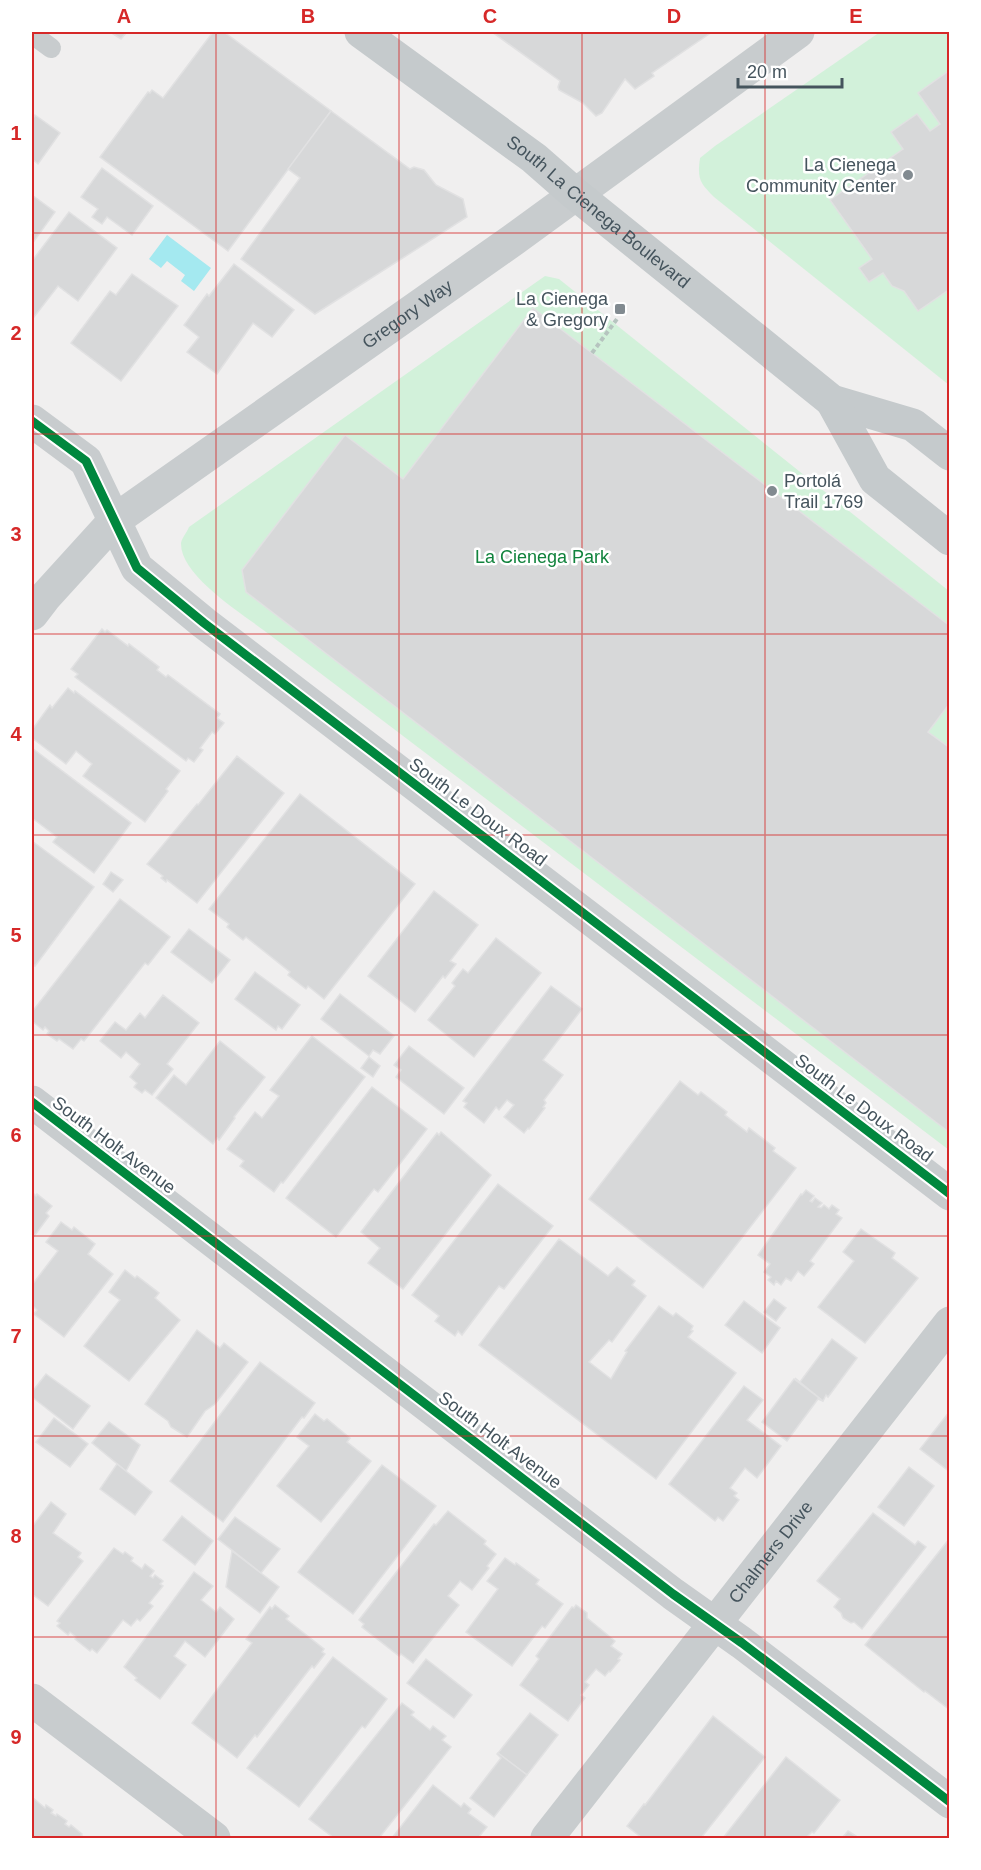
<svg xmlns="http://www.w3.org/2000/svg" width="981" height="1870" font-family="Arial,sans-serif">
<style>
.green{fill:#d2f1da}
.water{fill:#a4e9f0}
.building{fill:#d7d8d9;stroke:#e1e1e2;stroke-width:1.5}
.lines{fill:none;stroke-linecap:round;stroke-linejoin:round}
.path{stroke:#b6c4bf;stroke-width:4;stroke-dasharray:4.5 3;stroke-linecap:butt}
.lane{stroke:#c8ccce;stroke-width:20}
.street{stroke:#c8ccce;stroke-width:33}
.primary{stroke:#c5cacc;stroke-width:33}
.cycleway-casing{stroke:#fff;stroke-width:13}
.cycleway{stroke:#00873e;stroke-width:9}
.grid{fill:none;stroke:#d62828;stroke-width:1.5;stroke-opacity:0.55}
.poi-dot{fill:#818a90;stroke:#fff;stroke-width:2}
.labels{text-anchor:middle;stroke-width:5;stroke-linejoin:round;paint-order:stroke}
.poi-label{font-size:18px;fill:#45545d;stroke:#fff;text-anchor:end}
.street-label{font-size:18px;fill:#45545d;stroke:#fff}
.park-label{font-size:18px;fill:#11833d;stroke:#fff}
.neatline{fill:none;stroke:#d62828;stroke-width:2}
.grid-label{font-size:20px;text-anchor:middle;font-weight:bold;fill:#d62828}
</style>
<rect width="100%" height="100%" fill="#f0efef"/>
<!-- green -->
<g class="green">
<path d="M880 32H949V385L714 197C700 183 697 179 700 158L715 146Z"/>
<path d="M545 276 559 279 949 591V1150L266 632C243 614 180 576 181 543 182 538 187 532 189 527Z"/>
</g>
<!-- water -->
<path class="water" d="M167 235 211 268 194 291 181 281 185 275 167 261 161 268 149 259Z"/>
<!-- building -->
<g class="building">
<path d="M110 32H127L121 39Z"/>
<path d="M213 32H224L331 111 228 251 100 157 148 92 150 93 152 90 163 98Z"/>
<path d="M492 32H712L652 73 654 76 635 89 625 79 602 113 596 116 583 103 559 90 558 87 560 81Z"/>
<path d="M950 70V289L918 311 904 291 892 286 883 273 869 282 859 268 872 259 830 200 903 149 891 132 917 114 930 131 940 124 918 93Z"/>
<path d="M331 111 410 169 414 167 424 170 436 185 463 199 467 217 315 314 241 259 300 178 288 169Z"/>
<path d="M35 115 60 133 38 164 32 159V120Z"/>
<path d="M102 168 153 206 132 235 107 217 102 224 92 217 98 209 81 197Z"/>
<path d="M32 195 55 212 32 244Z"/>
<path d="M69 212 117 248 78 301 58 286 34 317 32 314V261Z"/>
<path d="M234 264 294 310 272 337 253 323 217 374 187 352 199 337 184 325 207 294 209 296Z"/>
<path d="M132 274 178 306 121 381 71 343 110 291 116 295Z"/>
<path d="M533 308 950 626V703L928 732 950 748V1133L246 592 242 570 345 435 403 479Z"/>
<path d="M102 629 105 632 107 630 128 646 129 644 159 667 157 670 166 677 168 675 220 714 217 718 224 723 215 734 212 732 200 748 203 750 194 762 188 758 186 761 75 677 78 674 71 669Z"/>
<path d="M68 688 74 693 75 691 180 771 166 789 168 791 145 822 83 776 92 764 76 751 66 764 32 738V730L50 705 52 708Z"/>
<path d="M32 748 131 823 94 873 53 842 57 837 32 818Z"/>
<path d="M237 756 284 793 197 903 167 880 166 882 161 878 163 876 147 864 197 804 198 805Z"/>
<path d="M300 794 415 884 324 999 308 986 306 989 288 975 290 972 246 937 243 940 227 927 229 924 209 909Z"/>
<path d="M32 841 94 887 35 966 32 963Z"/>
<path d="M111 872 123 880 113 892 103 884Z"/>
<path d="M434 891 478 925 450 961 456 964 445 978 443 976 415 1012 368 976Z"/>
<path d="M120 899 170 937 148 965 145 963 84 1041 81 1039 73 1049 59 1039 57 1041 47 1034 49 1031 45 1027 43 1030 32 1021V1012Z"/>
<path d="M189 929 230 960 212 983 171 952Z"/>
<path d="M496 938 541 973 474 1057 428 1020 455 986 452 983 463 969 468 973Z"/>
<path d="M255 972 300 1005 282 1029 278 1026 276 1030 235 999Z"/>
<path d="M551 986 582 1009 543 1060 563 1075 544 1100 546 1103 543 1107 545 1108 529 1129 528 1128 524 1133 504 1117 514 1105 507 1100 499 1110 496 1107 484 1123 464 1107 467 1103 463 1101Z"/>
<path d="M340 994 394 1036 380 1054 373 1050 369 1056 321 1019Z"/>
<path d="M163 995 199 1023 167 1064 173 1069 152 1095 145 1090 142 1093 134 1087 137 1083 130 1077 140 1064 126 1052 121 1058 100 1041 115 1022 126 1030 140 1013 145 1018Z"/>
<path d="M312 1036 365 1077 283 1183 281 1182 274 1192 240 1166 244 1161 227 1149 255 1112 262 1118 279 1096 270 1090Z"/>
<path d="M220 1041 265 1077 234 1117 235 1118 219 1140 217 1138 213 1144 156 1098 174 1075 186 1085Z"/>
<path d="M409 1046 464 1088 444 1114 396 1077 401 1070 394 1065Z"/>
<path d="M369 1057 380 1066 373 1077 361 1068Z"/>
<path d="M680 1081 698 1095 701 1092 727 1112 725 1115 747 1132 749 1128 775 1148 773 1151 796 1168 703 1288 589 1199Z"/>
<path d="M372 1087 427 1129 378 1192 374 1189 336 1237 286 1198Z"/>
<path d="M441 1132 491 1175 403 1289 368 1263 380 1248 361 1232 437 1133 439 1135Z"/>
<path d="M498 1184 553 1226 504 1289 499 1286 462 1335 458 1331 455 1336 435 1321 439 1316 412 1295Z"/>
<path d="M806 1190 814 1196 810 1201 812 1202 815 1198 822 1203 818 1207 821 1208 824 1205 829 1209 832 1205 839 1210 836 1214 842 1218 810 1261 814 1264 804 1276 798 1271 791 1281 786 1278 781 1285 776 1281 774 1285 768 1280 771 1277 764 1272 770 1264 758 1255 801 1194 802 1195Z"/>
<path d="M32 1192 36 1196 37 1194 52 1206 46 1213 49 1216 32 1239Z"/>
<path d="M61 1222 72 1230 74 1227 95 1244 88 1254 113 1274 64 1337 34 1314 37 1310 32 1305V1285L58 1251 46 1242Z"/>
<path d="M861 1229 895 1253 892 1258 918 1278 865 1343 818 1307 854 1261 843 1252Z"/>
<path d="M559 1239 608 1276 617 1267 635 1281 632 1285 646 1296 612 1342 609 1340 589 1362 611 1379 627 1352 625 1351 659 1306 673 1316 676 1313 693 1326 691 1330 693 1331 688 1337 736 1373 656 1479 479 1345Z"/>
<path d="M125 1270 135 1278 137 1276 159 1293 155 1298 180 1320 129 1381 84 1346 120 1300 109 1292Z"/>
<path d="M774 1299 786 1308 776 1321 764 1312Z"/>
<path d="M744 1301 780 1328 762 1353 725 1325Z"/>
<path d="M197 1330 220 1348 224 1343 248 1362 215 1404 205 1411 187 1437 171 1427 168 1421 145 1404Z"/>
<path d="M832 1339 857 1358 828 1397 826 1395 823 1401 795 1378 800 1382Z"/>
<path d="M260 1362 315 1403 304 1418 302 1417 223 1522 170 1481Z"/>
<path d="M46 1374 90 1406 73 1429 32 1397V1392Z"/>
<path d="M794 1379 823 1401 818 1399 787 1441 762 1422Z"/>
<path d="M744 1386 763 1400 747 1420 781 1446 757 1478 745 1468 730 1488 737 1493 734 1496 739 1500 723 1521 718 1517 715 1521 669 1484Z"/>
<path d="M950 1411V1472L920 1449Z"/>
<path d="M315 1414 324 1421 327 1419 350 1438 347 1442 371 1461 321 1522 277 1486 309 1446 297 1437Z"/>
<path d="M54 1418 88 1444 70 1467 36 1442Z"/>
<path d="M109 1422 140 1445 126 1471 92 1443Z"/>
<path d="M117 1464 152 1492 135 1515 100 1489Z"/>
<path d="M382 1465 436 1506 353 1614 298 1572Z"/>
<path d="M909 1467 934 1486 904 1526 878 1507Z"/>
<path d="M51 1502 66 1514 53 1533 81 1553 78 1557 83 1561 48 1606 32 1594V1527Z"/>
<path d="M448 1511 486 1541 484 1544 496 1554 487 1566 489 1568 472 1590 460 1581 448 1596 459 1605 413 1663 401 1654 399 1656 362 1627 364 1624 359 1620 434 1524 436 1525Z"/>
<path d="M873 1513 915 1545 918 1541 926 1547 862 1629 854 1622 851 1623 843 1618 841 1613 834 1607 840 1599 817 1581Z"/>
<path d="M182 1516 213 1541 195 1565 163 1540Z"/>
<path d="M235 1517 280 1549 261 1573 218 1539Z"/>
<path d="M950 1538V1710L925 1691 924 1692 865 1645Z"/>
<path d="M114 1548 123 1554 125 1552 133 1558 131 1561 142 1569 145 1564 154 1571 150 1576 153 1578 155 1575 163 1581 160 1584 163 1586 149 1603 153 1606 140 1621 137 1619 131 1626 123 1620 97 1653 92 1649 90 1651 75 1639 76 1637 70 1632 68 1635 57 1626 60 1623 57 1621Z"/>
<path d="M232 1551 279 1587 260 1613 226 1587Z"/>
<path d="M505 1558 515 1565 516 1563 539 1580 536 1584 563 1604 545 1628 542 1626 512 1666 466 1632 498 1589 487 1581Z"/>
<path d="M194 1572 213 1586 201 1600 216 1612 220 1607 234 1619 205 1657 185 1641 174 1656 186 1665 160 1699 135 1680 137 1678 124 1667Z"/>
<path d="M275 1605 289 1616 286 1619 324 1649 322 1652 325 1654 314 1668 312 1666 257 1737 255 1735 237 1758 192 1723 252 1643 246 1639 270 1607 272 1609Z"/>
<path d="M576 1605 587 1613V1618L615 1641 611 1646 622 1654 618 1659 620 1660 610 1672 609 1671 605 1676 596 1669 585 1682 589 1685 581 1695 585 1698 568 1721 520 1685 539 1659 536 1656 572 1607 574 1608Z"/>
<path d="M333 1657 387 1699 365 1728 362 1726 299 1807 247 1768Z"/>
<path d="M426 1659 472 1695 454 1718 407 1683Z"/>
<path d="M402 1703 414 1712 411 1715 430 1730 433 1726 446 1736 442 1740 451 1747 379 1838H334L309 1819Z"/>
<path d="M530 1713 558 1735 527 1775 498 1753Z"/>
<path d="M713 1716 765 1757 701 1838H642L627 1826 644 1804 645 1805Z"/>
<path d="M498 1753 527 1775 494 1817 470 1798 501 1758 497 1754Z"/>
<path d="M786 1757 840 1800 814 1833 812 1832 806 1838H723Z"/>
<path d="M433 1785 461 1807 464 1803 471 1809 468 1813 487 1827 478 1838H392Z"/>
<path d="M32 1797 45 1808 46 1805 53 1810 51 1813 56 1816 57 1814 67 1821 65 1824 69 1827 71 1825 82 1834 81 1835 85 1838H32Z"/>
<path d="M848 1831 859 1838H842Z"/>
</g>
<g class="lines">
<!-- path -->
<path class="path" d="M592 353 617 319"/>
<!-- lane -->
<path class="lane" d="M32 34 51 48"/>
<!-- street -->
<g class="street">
<path d="M32 421 86 461 137 568 204 623 950 1194"/>
<path id="s1" d="M32 614 45 597 115 520 513 240 798 32"/>
<path d="M32 1102 673 1594 742 1643 950 1802"/>
<path d="M32 1700 214 1838"/>
<path id="s2" d="M547 1838 950 1323"/>
</g>
<!-- primary -->
<g class="primary">
<path id="s3" d="M361 32 534 158 574 193 832 401 913 425 950 454"/>
<path d="M832 401 875 479 950 539"/>
</g>
<defs>
<g id="cycleway">
<path d="M32 421 86 461 137 568 204 623 950 1194"/>
<path d="M32 1102 673 1594 742 1643 950 1802"/>
</g>
</defs>
<!-- cycleway casing -->
<use href="#cycleway" class="cycleway-casing"/>
<!-- cycleway -->
<use href="#cycleway" class="cycleway"/>
</g>
<!-- grid -->
<path class="grid" d="M216 32V1838M399 32V1838M582 32V1838M765 32V1838M32 233H950M32 434H950M32 634H950M32 835H950M32 1035H950M32 1236H950M32 1436H950M32 1637H950"/>
<!-- markers -->
<g class="poi-dot">
<circle cx="908" cy="175" r="6"/>
<rect x="614" y="303" width="12" height="12" rx="3"/>
<circle cx="772" cy="491" r="6"/>
</g>
<g class="labels">
<!-- poi labels -->
<g class="poi-label">
<text x="896" y="171">La Cienega<tspan x="896" dy="21">Community Center</tspan></text>
<text x="608" y="305">La Cienega<tspan x="608" dy="21">&amp; Gregory</tspan></text>
<text x="784" y="487" text-anchor="start">Portolá<tspan x="784" dy="21">Trail 1769</tspan></text>
</g>
<!-- street labels -->
<g class="street-label">
<text dy="6" stroke="none"><textPath href="#s3" startOffset="298">South La Cienega Boulevard</textPath></text>
<text dy="6" stroke="none"><textPath href="#s1" startOffset="483">Gregory Way</textPath></text>
<text transform="translate(478 812) rotate(37)" y="6">South Le Doux Road</text>
<text transform="translate(864 1108) rotate(37)" y="6">South Le Doux Road</text>
<text transform="translate(114 1145) rotate(37)" y="6">South Holt Avenue</text>
<text transform="translate(500 1440) rotate(37)" y="6">South Holt Avenue</text>
<text dy="6" stroke="none"><textPath href="#s2" startOffset="363">Chalmers Drive</textPath></text>
</g>
<!-- park labels -->
<g class="park-label">
<text x="542" y="563">La Cienega Park</text>
</g>
</g>
<!-- border -->
<rect width="981" height="1870" fill="none" stroke="#ffffff" stroke-width="66"/>
<!-- scale -->
<path d="M738 78v9h104v-9" fill="none" stroke="#45545d" stroke-width="3"/>
<text x="747" y="78" font-size="18" fill="#45545d" stroke="#ffffff" stroke-width="4.5" paint-order="stroke">20 m</text>
<rect x="33" y="33" width="915" height="1804" class="neatline"/>
<g class="grid-label">
<text x="124" y="23">A</text>
<text x="308" y="23">B</text>
<text x="490" y="23">C</text>
<text x="674" y="23">D</text>
<text x="856" y="23">E</text>
<text x="16" y="140">1</text>
<text x="16" y="340">2</text>
<text x="16" y="541">3</text>
<text x="16" y="741">4</text>
<text x="16" y="942">5</text>
<text x="16" y="1142">6</text>
<text x="16" y="1343">7</text>
<text x="16" y="1543">8</text>
<text x="16" y="1744">9</text>
</g>
</svg>
